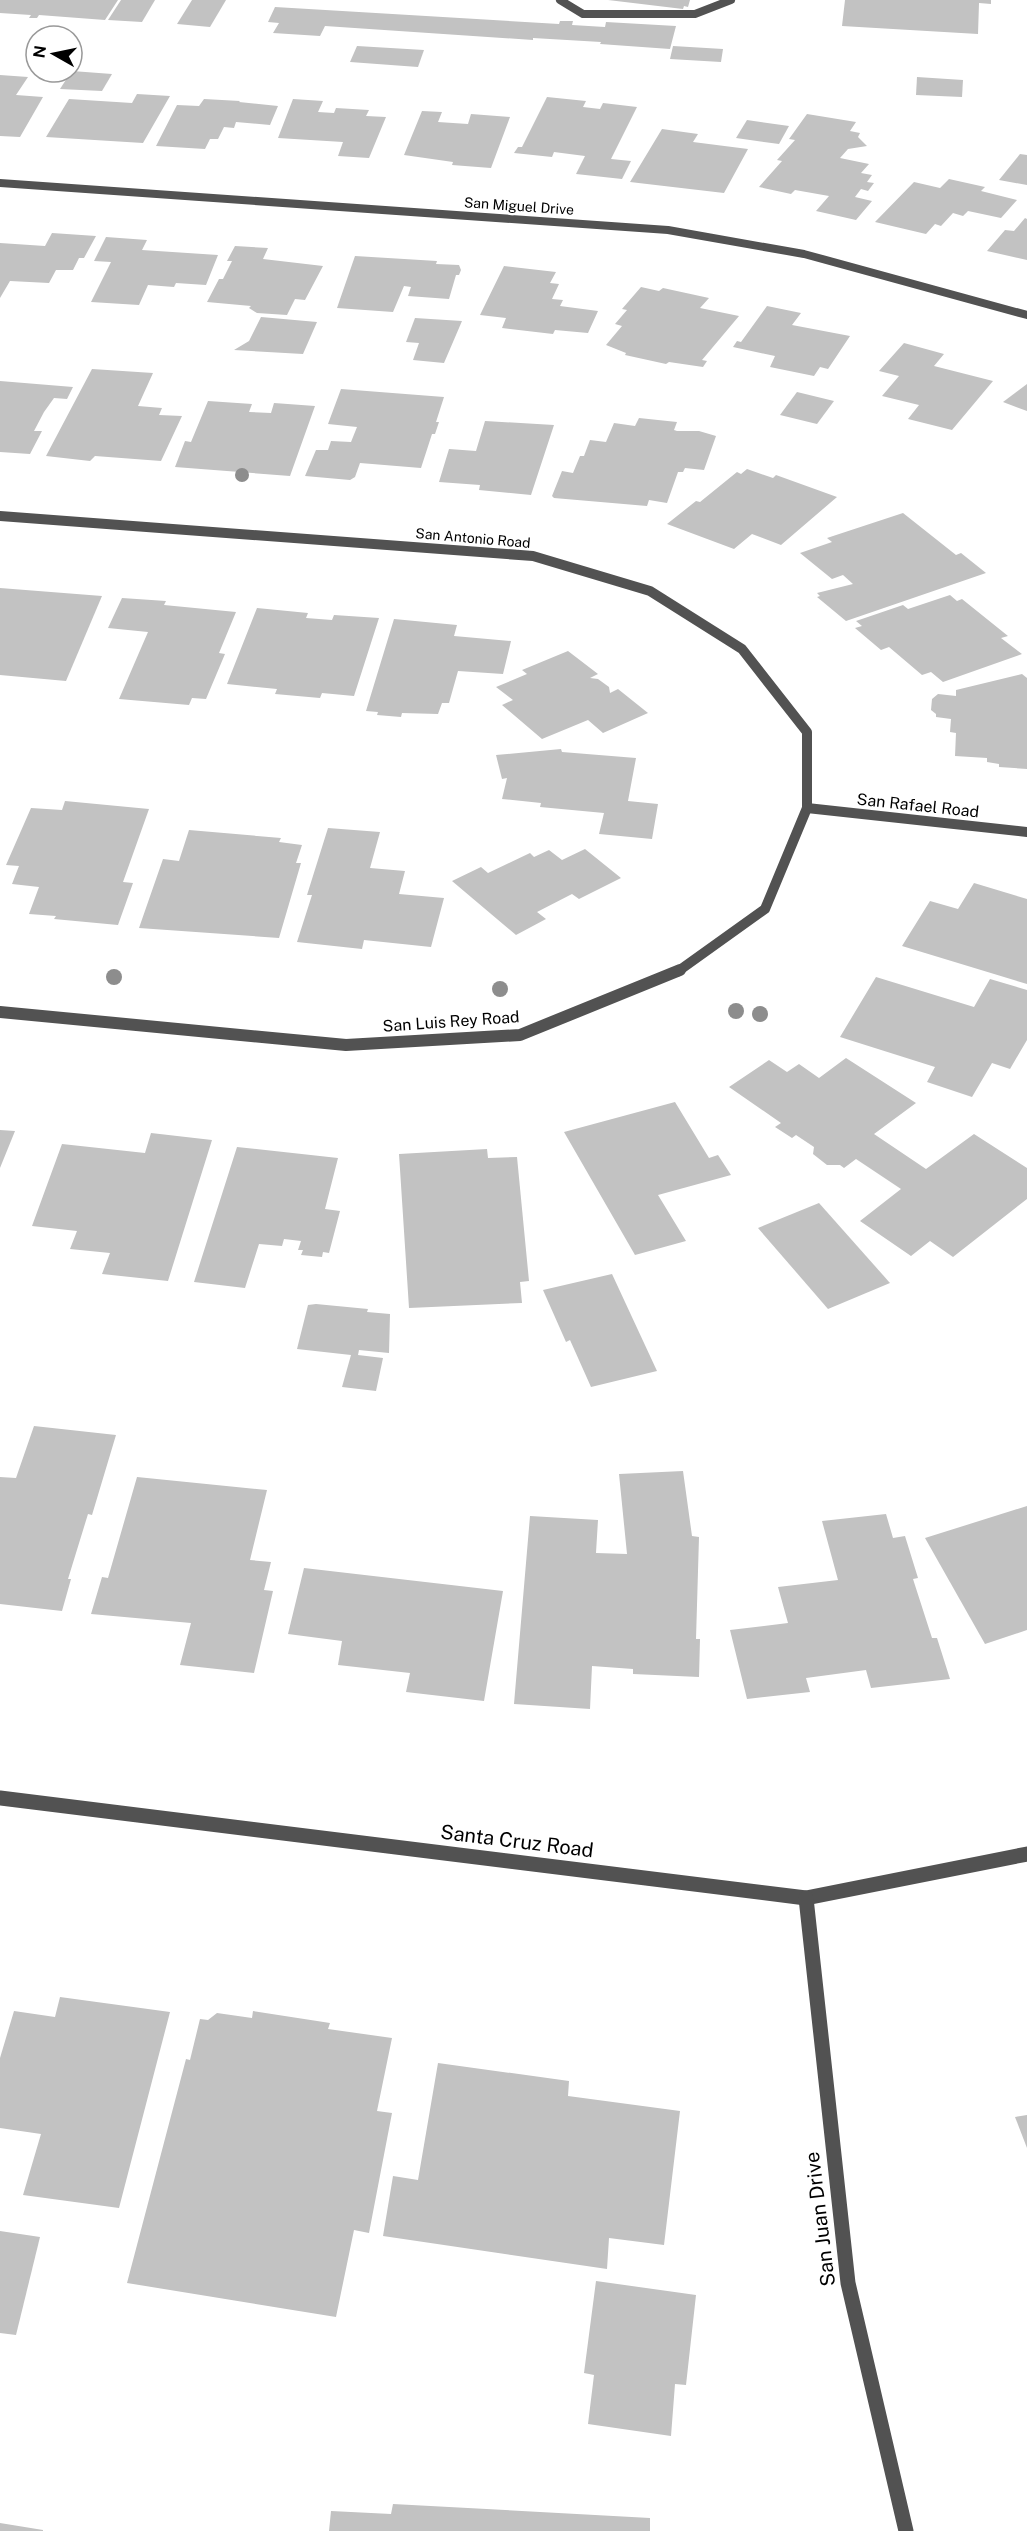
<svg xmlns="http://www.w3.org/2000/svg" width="1027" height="2531" font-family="'Public Sans',sans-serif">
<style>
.building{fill:#c2c2c2}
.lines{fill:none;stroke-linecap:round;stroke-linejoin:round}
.lane{stroke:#525252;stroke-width:8}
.street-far3{stroke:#525252;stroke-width:8}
.street-far2{stroke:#525252;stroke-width:10}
.street-far1{stroke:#525252;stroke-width:12}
.street{stroke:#525252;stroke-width:15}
.tree{fill:#8d8d8d}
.labels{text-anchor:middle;stroke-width:4.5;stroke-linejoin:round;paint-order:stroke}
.far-street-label{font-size:14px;fill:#000;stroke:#fff}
.street-label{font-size:16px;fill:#000;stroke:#fff}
.near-street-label{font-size:20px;fill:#000;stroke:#fff}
</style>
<rect width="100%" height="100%" fill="#fff"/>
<!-- building -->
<g class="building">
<path d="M0 0H118L105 20 39 15 37 18H29L31 15 0 13Z"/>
<path d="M121 0H155L142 22 108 20Z"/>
<path d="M192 0H226L210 27 177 24Z"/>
<path d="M608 0H690L688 7 684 6 683 9Z"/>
<path d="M845 0H991V4L979 3 978 34 842 26Z"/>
<path d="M275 7 559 24 560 21H573L572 25 605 27 606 22 676 26 670 49 600 44 601 42 533 38V40L325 26 320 36 273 33 279 23 268 22Z"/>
<path d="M357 46 424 50 418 67 350 62Z"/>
<path d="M673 46 723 49 721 62 670 59Z"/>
<path d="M71 72 72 71 112 74 102 91 60 89Z"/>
<path d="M0 75 28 77 16 95 43 97 20 137 0 136Z"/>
<path d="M917 77 963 80 962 97 916 95Z"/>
<path d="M137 94 170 96 143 143 46 137 69 99 132 103Z"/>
<path d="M547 97 586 101 583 107 600 109 603 103 637 107 611 159 631 161 622 179 576 174 585 156 554 152 552 157 514 153 518 147H522Z"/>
<path d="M204 99 240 101 239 102 278 106 270 125 236 122 234 128 224 127 218 139H210L205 149 156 146 177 105 199 106Z"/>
<path d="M293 99 323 101 318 112 334 113 336 108 369 110 366 116 386 117 369 158 338 156 343 142 278 138Z"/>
<path d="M422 111 442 112 438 122 468 124 471 114 510 117 491 168 452 165 453 162 404 155Z"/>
<path d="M807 114 856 122 850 131 860 133 858 137 867 146 848 149 840 158 869 164 861 173 872 175 867 182 874 183 868 191 861 189 855 197 872 201 856 220 816 211 829 196 795 190 791 194 759 187 782 161 777 160 795 140 789 139Z"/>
<path d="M747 120 789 126 779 144 736 138Z"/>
<path d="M662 129 698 134 693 142 748 149 724 193 630 182Z"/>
<path d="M1020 154 1027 155V185L999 180Z"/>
<path d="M949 179 985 187 981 191 1017 200 1001 218 968 211 963 216 953 213 941 226 935 224 926 234 875 222 914 182 940 188Z"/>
<path d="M1025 218 1027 219V260L987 251 1005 230 1014 231Z"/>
<path d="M52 233 96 236 84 258H79L73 270H56L49 283 10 281 0 298V243L45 246Z"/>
<path d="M106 237 147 240 142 250 218 255 206 285 176 283 174 287 148 285 139 305 91 302 111 262 94 261Z"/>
<path d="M235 246 268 248 263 259 323 266 305 300 295 299 287 315 257 313 249 308 251 306 207 302 219 279H223L232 261H227Z"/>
<path d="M355 256 437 261 436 264 459 265 461 270 459 275H456L449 299 408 296 411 287 404 286 393 312 337 308Z"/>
<path d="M504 266 556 272 550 283 559 284 552 299 563 300 560 306 598 311 588 333 555 330 553 334 502 328 506 318 480 315Z"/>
<path d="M641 287 659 291 663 288 709 298 700 308 739 316 702 360 707 361 703 367 669 362 666 364 625 355 626 353 606 345 622 326 615 324 627 310 622 309Z"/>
<path d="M767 306 801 313 792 325 850 336 828 369 820 367 814 376 770 367 775 356 733 347 737 341 741 342Z"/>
<path d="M261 317 317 322 303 354 234 350 249 341Z"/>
<path d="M415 318 462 321 444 363 413 360 419 343 406 342Z"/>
<path d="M904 343 944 354 934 366 993 381 952 430 908 419 919 405 882 396 899 376 879 371Z"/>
<path d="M92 369 153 373 138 406 162 408 159 415 182 416 161 461 95 456 90 461 46 456Z"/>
<path d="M0 381 73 387 67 399 54 398 44 412 34 431H42L30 454 0 452Z"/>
<path d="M1027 384V411L1003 402Z"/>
<path d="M341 389 444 397 436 422H439L435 434H432L421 468 360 463 355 477 350 480 305 476 316 450H328L331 441 351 442 357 427 328 424Z"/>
<path d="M797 392 834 401 817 424 780 415Z"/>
<path d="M208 401 252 404 249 412 271 413 274 403 315 406 290 476 175 467 185 441 191 442Z"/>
<path d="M639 418 677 422 674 430 677 431H699L716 436 704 470 685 468 683 472H678L667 503 649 500 647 506 554 498 552 496 562 471 573 473 580 456H584L590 440 606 442 614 423 635 426Z"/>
<path d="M485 421 554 425 531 495 479 490 480 485 439 482 449 449 476 451Z"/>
<path d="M747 469 773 478 776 475 837 497 781 545 752 534 734 549 667 524 696 501 700 502 737 472 741 474Z"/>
<path d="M903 513 956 555 961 553 986 573 846 621 817 597 820 596 817 593 853 584 843 575 832 579 800 553 832 542 827 538Z"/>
<path d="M0 588 102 596 66 681 0 675Z"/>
<path d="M950 595 957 601 962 599 1008 636 1001 638 1022 654 943 682 931 672 922 675 889 647 881 650 855 628 862 626 856 621 903 605 908 609Z"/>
<path d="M122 598 166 601 164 605 236 612 219 653 225 654 206 699 192 698 189 705 119 699 148 632 108 628Z"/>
<path d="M257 608 308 613 306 618 332 620 334 615 379 618 354 696 322 693 320 698 275 694 277 689 227 684Z"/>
<path d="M394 619 457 625 454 636 511 641 503 674 458 671 449 703H442L438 714 402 713 401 717 377 715 378 712 366 711Z"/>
<path d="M568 651 598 674 590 678 598 679 609 687 610 693 618 689 648 713 603 733 588 720 542 739 502 705 513 700 496 687 527 674 522 670Z"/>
<path d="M1022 674 1027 678V769L999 767V764L987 762V758L955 756 956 733 950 732 951 719 936 717V714L931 710 932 699 938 694 956 696V690Z"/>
<path d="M561 749 562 752 636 758 628 801 658 804 652 839 599 834 604 813 540 807 541 803 502 799 507 778 502 779 496 755Z"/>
<path d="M65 801 149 809 123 882 133 883 118 925 54 919 56 916 29 914 39 887 12 884 19 866 6 865 31 808 62 810Z"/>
<path d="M328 828 380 832 370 868 405 871 399 894 444 898 431 947 364 940 362 949 297 942 312 895H307Z"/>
<path d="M189 830 281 838 279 842 302 845 296 863H301L279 938 139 928 163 859 179 861Z"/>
<path d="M585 849 621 878 579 899 572 894 537 912 546 919 516 935 452 881 481 867 488 873 530 853 534 857 549 850 562 860Z"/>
<path d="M974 883 1027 899V984L902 946 930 901 958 909Z"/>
<path d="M876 977 974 1007 990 979 1027 990V1040L1010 1069 992 1063 972 1097 927 1082 935 1067 840 1037Z"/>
<path d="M846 1058 916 1103 874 1134 926 1169 974 1134 1027 1168V1199L953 1257 930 1241 911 1256 860 1221 901 1189 856 1159 844 1168 840 1165H827L813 1154 814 1147 796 1135 792 1138 775 1127 781 1123 729 1087 769 1060 787 1072 799 1064 819 1078Z"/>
<path d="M675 1102 709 1158 718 1155 731 1175 658 1195 686 1241 635 1255 564 1132Z"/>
<path d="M0 1130 15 1131 0 1168Z"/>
<path d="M151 1133 212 1140 168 1281 102 1274 110 1253 70 1249 77 1231 32 1226 62 1144 145 1153Z"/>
<path d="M237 1147 338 1158 325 1209 340 1211 329 1253 323 1252 322 1257 301 1255 303 1250H298L301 1241 284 1239 282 1246 259 1244 245 1288 194 1282Z"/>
<path d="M487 1149 488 1158 517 1157 529 1281 520 1282 522 1303 409 1308 399 1154Z"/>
<path d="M819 1203 890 1283 828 1309 758 1228Z"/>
<path d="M612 1274 657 1371 591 1387 570 1340 566 1342 543 1290Z"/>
<path d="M316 1304 368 1309 367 1312 390 1314 389 1353 359 1350 358 1355 383 1358 376 1391 342 1387 351 1355 297 1349 308 1305Z"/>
<path d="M34 1426 116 1435 92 1515 88 1514 68 1579H71L62 1611 0 1604V1477L16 1478Z"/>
<path d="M683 1471 692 1536 699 1537 696 1639H700L699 1677 633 1674V1669L592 1666 590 1709 514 1704 530 1516 598 1520 596 1553 627 1554 619 1474Z"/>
<path d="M137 1477 267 1490 250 1560 271 1562 264 1590 273 1591 254 1673 180 1665 191 1623 91 1614 102 1577 108 1578Z"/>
<path d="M1027 1506V1630L985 1644 925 1538Z"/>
<path d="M886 1514 893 1538 905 1536 918 1578 913 1579 932 1638H937L950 1679 871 1688 866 1670 806 1678 810 1692 747 1699 730 1630 788 1623 778 1587 838 1580 822 1521Z"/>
<path d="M304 1568 503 1591 484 1701 406 1692 410 1673 338 1665 342 1641 288 1634Z"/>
<path d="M60 1997 170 2012 119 2208 23 2195 41 2134 0 2128V2058L14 2011 55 2017Z"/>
<path d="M253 2011 330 2023 328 2029 392 2038 377 2111 392 2113 369 2233 354 2230 336 2317 127 2283 186 2059 190 2060 200 2019 208 2020 217 2013 252 2018Z"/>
<path d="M438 2063 569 2081 568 2096 680 2111 664 2245 609 2238 607 2269 383 2236 393 2176 418 2180Z"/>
<path d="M1027 2115V2148L1015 2117Z"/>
<path d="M0 2231 40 2237 16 2335 0 2333Z"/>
<path d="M596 2281 696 2295 686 2385 675 2384 671 2436 588 2424 594 2375 584 2373Z"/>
<path d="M393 2504 650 2518V2531H329L331 2511 391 2514Z"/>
<path d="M0 2523 43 2530V2531H0Z"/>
</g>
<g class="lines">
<!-- lane -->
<path class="lane" d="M560 0 583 14H695L731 0"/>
<!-- street-far3 -->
<path class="street-far3" d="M0 183 668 230 804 254 1027 315"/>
<!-- street-far2 -->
<g class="street-far2">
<path d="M0 516 533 556 650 591 742 649 807 732V808L765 909 677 972"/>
<path d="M807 808 1027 832"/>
</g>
<!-- street-far1 -->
<path class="street-far1" d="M0 1012 346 1045 520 1035 680 970"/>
<!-- street -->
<g class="street">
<path d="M0 1798 806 1898 1027 1854"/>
<path d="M806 1898 848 2283 906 2531"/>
</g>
</g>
<!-- trees -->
<g class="tree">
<circle cx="242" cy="475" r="7"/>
<circle cx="114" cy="977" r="8"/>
<circle cx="500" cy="989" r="8"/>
<circle cx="736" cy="1011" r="8"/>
<circle cx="760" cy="1014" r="8"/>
</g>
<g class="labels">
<!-- far-street labels -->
<g class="far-street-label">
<text transform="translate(519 206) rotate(4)" y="5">San Miguel Drive</text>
<text transform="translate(473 538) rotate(5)" y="5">San Antonio Road</text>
</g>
<!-- street labels -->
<g class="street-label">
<text transform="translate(918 805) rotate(6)" y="6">San Rafael Road</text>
<text transform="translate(451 1021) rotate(-4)" y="6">San Luis Rey Road</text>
</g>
<!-- near-street labels -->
<g class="near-street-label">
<text transform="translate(517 1841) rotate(7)" y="7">Santa Cruz Road</text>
<text transform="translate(820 2219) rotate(-97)" y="7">San Juan Drive</text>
</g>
</g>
<!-- north arrow -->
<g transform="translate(54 54) rotate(279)"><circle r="28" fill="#ffffff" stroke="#999999" stroke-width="1.5"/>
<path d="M0-4.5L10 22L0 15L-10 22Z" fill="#000000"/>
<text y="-9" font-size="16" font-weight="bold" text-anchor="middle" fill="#000000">N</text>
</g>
</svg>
